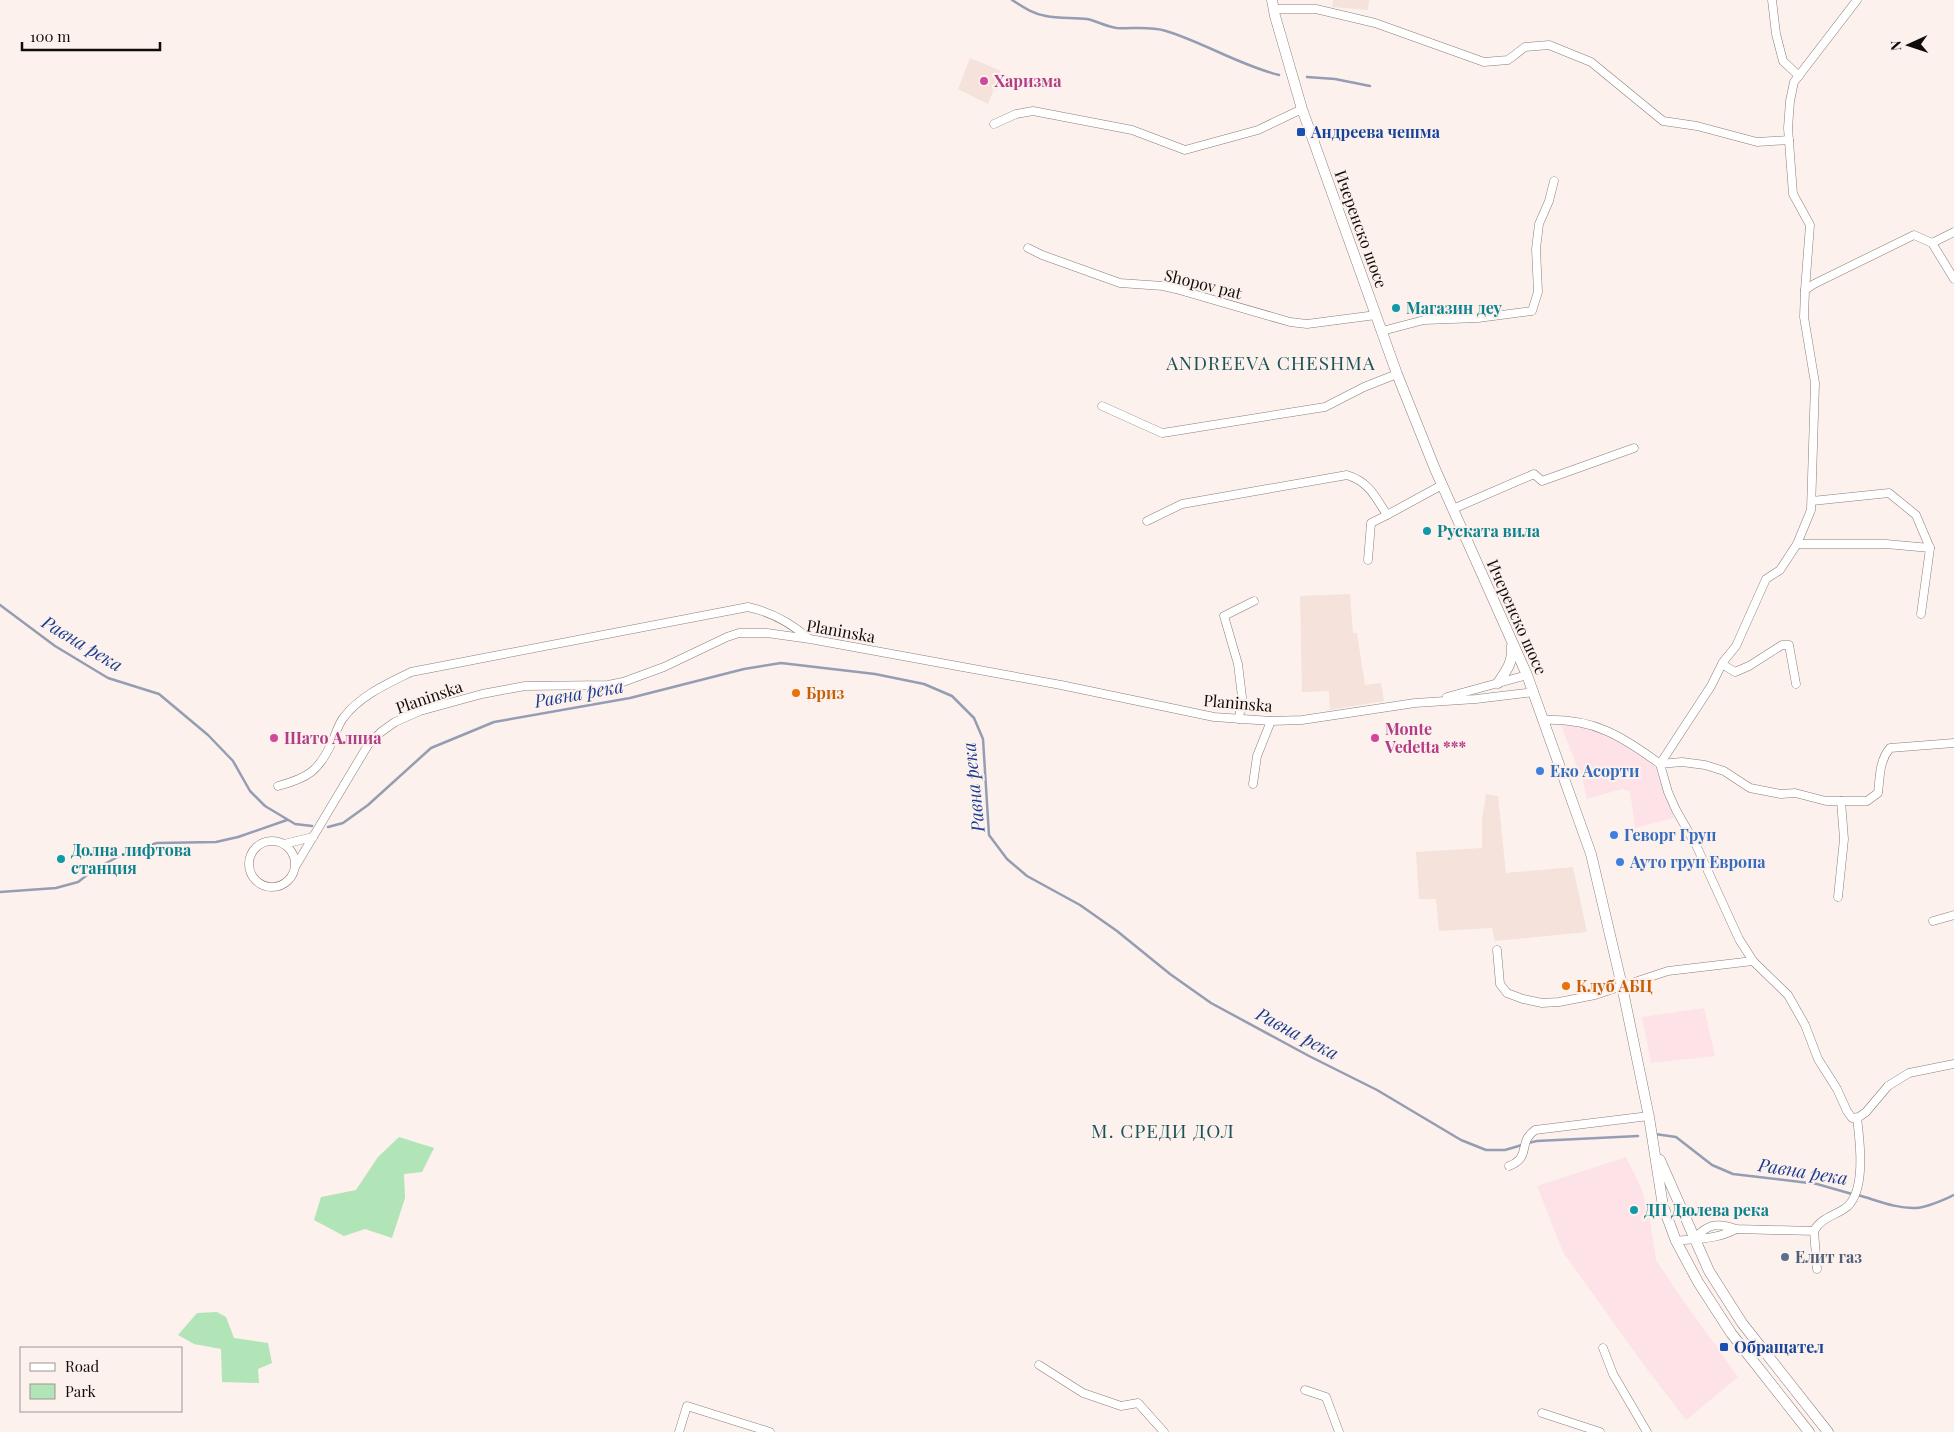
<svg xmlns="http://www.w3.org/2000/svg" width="1954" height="1432" font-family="'Playfair Display',serif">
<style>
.built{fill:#f4e2db}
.industrial{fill:#fde2e7}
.green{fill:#b1e4b7}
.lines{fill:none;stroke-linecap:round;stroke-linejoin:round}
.stream{stroke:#949db2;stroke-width:2.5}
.minor-casing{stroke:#887e7b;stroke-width:9}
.tertiary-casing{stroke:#887e7b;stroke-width:11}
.minor{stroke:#fff;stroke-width:8}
.tertiary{stroke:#fff;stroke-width:10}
.hotel-dot{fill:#d1479c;stroke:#fcf1ed;stroke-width:2}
.transit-dot{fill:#1a4fb4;stroke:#fcf1ed;stroke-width:2}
.culture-dot{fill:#0f9aa8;stroke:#fcf1ed;stroke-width:2}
.food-dot{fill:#e8710a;stroke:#fcf1ed;stroke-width:2}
.shop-dot{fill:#3f7fe0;stroke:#fcf1ed;stroke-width:2}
.service-dot{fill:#5c6f8a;stroke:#fcf1ed;stroke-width:2}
.labels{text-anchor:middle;stroke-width:4.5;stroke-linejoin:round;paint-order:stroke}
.hotel-label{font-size:16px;font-weight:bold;fill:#b23c85;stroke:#fcf1ed;text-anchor:start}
.transit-label{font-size:16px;font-weight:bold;fill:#164399;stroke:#fcf1ed;text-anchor:start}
.street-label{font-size:16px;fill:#100c0b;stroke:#fcf1ed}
.culture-label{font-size:16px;font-weight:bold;fill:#0d838f;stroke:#fcf1ed;text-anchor:start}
.food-label{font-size:16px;font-weight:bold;fill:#c56008;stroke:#fcf1ed;text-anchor:start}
.shop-label{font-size:16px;font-weight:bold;fill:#366cbe;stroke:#fcf1ed;text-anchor:start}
.service-label{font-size:16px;font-weight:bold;fill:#4e5e75;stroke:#fcf1ed;text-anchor:start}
.water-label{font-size:18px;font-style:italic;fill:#1a3d8f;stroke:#fcf1ed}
.quarter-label{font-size:19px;letter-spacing:1px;fill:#185459;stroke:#fcf1ed}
</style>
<rect width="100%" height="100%" fill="#fcf1ed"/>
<!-- built -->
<g class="built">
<path d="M1333 0H1369L1368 10 1332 7Z"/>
<path d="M970 58 1001 71 988 104 958 89Z"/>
<path d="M1350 594 1353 633H1357L1365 685 1381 683 1384 701 1330 710 1329 691 1302 692 1300 596Z"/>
<path d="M1486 794 1498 796 1506 873 1573 867 1587 932 1495 941 1492 928 1439 931 1436 899H1419L1416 852 1482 848V820Z"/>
</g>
<!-- industrial -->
<g class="industrial">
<path d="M1560 723 1599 731 1628 745 1655 767 1674 818 1635 828 1630 791 1622 789 1587 799 1583 781Z"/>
<path d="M1704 1008 1715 1056 1651 1063 1642 1017Z"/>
<path d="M1626 1157 1641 1188 1649 1214 1656 1260 1678 1293 1738 1377 1686 1420 1647 1369 1563 1252 1537 1186Z"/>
</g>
<!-- green -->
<g class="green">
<path d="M399 1137 434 1148 422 1172 404 1174 405 1198 392 1238 365 1229 344 1236 314 1220 321 1197 356 1190 378 1157Z"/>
<path d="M217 1312 226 1317 234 1338 268 1343 272 1363 258 1369 259 1383 222 1382 221 1349 194 1344 178 1335 197 1313Z"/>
</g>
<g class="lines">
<!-- stream -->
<g class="stream">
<path d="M1012 0C1023 7 1033 14 1046 16 1060 19 1074 17 1087 19 1097 21 1107 27 1117 28 1133 29 1150 26 1166 31 1205 43 1239 65 1279 75"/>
<path d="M1307 77 1335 79 1370 86"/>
<path d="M0 605 55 646 108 678 159 694 208 735 233 761 250 791 265 806 295 824 312 826"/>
<path d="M328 827 343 823 368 805 431 748 494 722 630 698 744 669 781 663 875 674 924 684 952 696 974 718 983 739 989 835 1007 859 1027 876 1080 905 1117 931 1170 974 1211 1003 1309 1056 1377 1090 1461 1140 1486 1150H1505L1522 1145"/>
<path d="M0 892 56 888 78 882 95 869 125 853 157 843 216 842 238 837 287 820"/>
<path d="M1655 1134 1676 1137 1712 1165 1733 1174 1817 1184 1852 1194"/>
<path d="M1528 1143 1537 1141 1638 1136"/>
<path d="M1858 1195C1876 1200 1897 1209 1916 1208 1929 1207 1943 1200 1954 1195"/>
</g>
<defs>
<g id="minor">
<path d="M1772 0 1776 34 1783 61 1799 76"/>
<path d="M1274 9H1316L1375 23 1484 62 1508 60 1525 47 1549 45 1591 62 1663 121 1697 126 1757 142 1789 140"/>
<path d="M994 124 1016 114 1033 111 1132 130 1185 150 1258 130 1302 109"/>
<path d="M1932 243 1954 232"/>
<path d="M1028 248 1042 255 1120 283 1163 286 1176 289 1290 322 1307 324 1376 315"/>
<path d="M1805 290 1810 225 1793 194 1788 128 1790 101 1794 82 1857 0"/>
<path d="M1382 331 1424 320 1478 318 1532 311 1538 292 1536 249 1539 224 1549 201 1554 181"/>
<path d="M1102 406 1162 433 1169 432 1325 407 1364 387 1397 374"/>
<path d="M1812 501 1889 493 1916 515 1930 548"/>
<path d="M1453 509 1534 474 1542 481 1634 448"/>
<path d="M1147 521 1182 504 1347 475C1369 482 1375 496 1387 515L1442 485"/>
<path d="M1797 544H1886L1930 548 1921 614"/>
<path d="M1368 560 1371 523 1387 515"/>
<path d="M1722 664 1735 672 1749 666 1782 645H1789L1796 684"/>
<path d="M1447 697 1527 675"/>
<path d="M1239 719 1242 697 1238 664 1224 616 1254 601"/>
<path d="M1544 720C1593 718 1622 736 1660 764L1711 686 1723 662 1736 646 1766 579 1780 570 1797 544 1811 510 1815 383 1804 317 1805 290 1814 284 1914 235 1932 243 1954 279"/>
<path d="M1253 784 1257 756 1271 721"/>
<path d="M278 786C308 778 319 771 332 742 336 734 338 724 344 717 361 695 387 684 411 672L748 607C771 612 790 622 808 638"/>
<circle cx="272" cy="864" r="23"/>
<path d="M284 844 313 837"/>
<path d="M295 867 368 745 381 732 395 722 420 711 482 694 525 686 608 685 623 682 664 667 727 637 739 633H767L810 639 1061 685 1214 717 1271 721 1302 720 1415 703 1476 699 1534 692"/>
<path d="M1838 897 1844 839 1841 801"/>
<path d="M1933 921 1954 915"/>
<path d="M1497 950 1500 984 1507 993 1523 999 1542 1003 1559 1002 1595 995 1668 971 1753 961 1739 939 1696 845 1676 810 1668 792 1660 764 1682 762 1705 765 1724 771 1750 788 1781 794 1795 793 1826 801H1867L1878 793C1880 777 1879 761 1890 748L1954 743"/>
<path d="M1753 961 1788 995 1805 1025 1818 1059 1837 1089 1847 1111 1852 1118 1859 1117 1866 1112 1888 1086 1909 1073 1954 1064"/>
<path d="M1509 1166C1532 1157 1517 1143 1535 1130L1649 1116"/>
<path d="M1814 1231C1820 1219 1833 1216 1844 1209 1867 1195 1860 1141 1857 1118"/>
<path d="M1695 1238C1708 1224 1717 1222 1736 1229L1814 1231 1817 1269"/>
<path d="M1676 1241C1697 1238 1716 1240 1736 1229"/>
<path d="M1603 1348 1613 1374 1647 1432"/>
<path d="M1039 1365 1083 1393 1121 1406 1138 1403 1164 1432"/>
<path d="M1305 1390 1326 1397 1339 1432"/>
<path d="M1542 1413 1600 1432"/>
<path d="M679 1432 687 1406 770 1432"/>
</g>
<g id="tertiary">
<path d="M1272 0 1275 16 1302 109 1397 374 1435 469 1527 675 1591 854 1622 986 1649 1117 1663 1206 1676 1241 1698 1282 1731 1333 1809 1432"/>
<path d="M1498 683C1507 670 1513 662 1512 646"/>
<path d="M1660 1160 1709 1271 1742 1323 1828 1432"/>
</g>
</defs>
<!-- minor casing -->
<use href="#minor" class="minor-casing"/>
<!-- tertiary casing -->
<use href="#tertiary" class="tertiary-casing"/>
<!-- minor -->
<use href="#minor" class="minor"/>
<!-- tertiary -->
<use href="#tertiary" class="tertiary"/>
</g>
<!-- markers -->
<g class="hotel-dot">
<circle cx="984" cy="81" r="5"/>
<circle cx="274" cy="738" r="5"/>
<circle cx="1375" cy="738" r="5"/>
</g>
<g class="transit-dot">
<rect x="1296" y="127" width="10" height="10" rx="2.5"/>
<rect x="1719" y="1342" width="10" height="10" rx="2.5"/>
</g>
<g class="culture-dot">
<circle cx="1396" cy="308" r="5"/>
<circle cx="1427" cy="531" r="5"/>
<circle cx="61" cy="859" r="5"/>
<circle cx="1634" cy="1210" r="5"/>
</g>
<g class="food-dot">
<circle cx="796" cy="693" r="5"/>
<circle cx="1566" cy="986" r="5"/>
</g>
<g class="shop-dot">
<circle cx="1540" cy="771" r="5"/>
<circle cx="1614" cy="835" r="5"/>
<circle cx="1620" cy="862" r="5"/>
</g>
<circle class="service-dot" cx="1785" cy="1257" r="5"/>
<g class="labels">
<!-- hotel labels -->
<g class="hotel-label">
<text x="994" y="87">Харизма</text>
<text x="1385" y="735">Monte<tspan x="1385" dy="18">Vedetta ***</tspan></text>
<text x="284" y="744">Шато Алпиа</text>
</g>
<!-- transit labels -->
<g class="transit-label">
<text x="1311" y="138">Андреева чешма</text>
<text x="1734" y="1353">Обращател</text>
</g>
<!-- street labels -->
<g class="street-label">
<text transform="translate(1361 229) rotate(70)" y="6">Ичеренско шосе</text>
<text transform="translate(1203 284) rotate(14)" y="6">Shopov pat</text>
<text transform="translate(1517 617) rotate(66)" y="6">Ичеренско шосе</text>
<text transform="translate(841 631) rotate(10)" y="6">Planinska</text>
<text transform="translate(429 697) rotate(-19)" y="6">Planinska</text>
<text transform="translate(1238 703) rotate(5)" y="6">Planinska</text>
</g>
<!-- culture labels -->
<g class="culture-label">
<text x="1406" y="314">Магазин деу</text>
<text x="1437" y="537">Руската вила</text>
<text x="71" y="856">Долна лифтова<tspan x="71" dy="18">станция</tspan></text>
<text x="1644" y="1216">ДП Дюлева река</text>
</g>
<!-- food labels -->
<g class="food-label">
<text x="806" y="699">Бриз</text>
<text x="1576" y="992">Клуб АБЦ</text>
</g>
<!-- shop labels -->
<g class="shop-label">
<text x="1550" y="777">Еко Асорти</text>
<text x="1624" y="841">Геворг Груп</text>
<text x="1630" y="868">Ауто груп Европа</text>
</g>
<!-- service labels -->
<g class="service-label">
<text x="1795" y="1263">Елит газ</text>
</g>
<!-- water labels -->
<g class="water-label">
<text transform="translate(82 644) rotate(31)" y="6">Равна река</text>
<text transform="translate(579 694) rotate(-10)" y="6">Равна река</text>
<text transform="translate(974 787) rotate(-96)" y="6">Равна река</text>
<text transform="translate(1297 1034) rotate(28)" y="6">Равна река</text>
<text transform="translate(1803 1172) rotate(9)" y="6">Равна река</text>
</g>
<!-- quarter labels -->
<g class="quarter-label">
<text x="1271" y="370">ANDREEVA CHESHMA</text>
<text x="1163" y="1138">М. СРЕДИ ДОЛ</text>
</g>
</g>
<!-- legend -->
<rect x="20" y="1347" width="162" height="65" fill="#fcf1ed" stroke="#9e9593"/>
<rect x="30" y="1363" width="25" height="8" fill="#ffffff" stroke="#9e9593"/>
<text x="65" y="1372" font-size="15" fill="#100c0b">Road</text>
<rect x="30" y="1384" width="25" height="15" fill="#b1e4b7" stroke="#9e9593"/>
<text x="65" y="1397" font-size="15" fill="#100c0b">Park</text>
<!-- north arrow -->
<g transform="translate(1909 45) rotate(267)" stroke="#fcf1ed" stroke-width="4" paint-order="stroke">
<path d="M0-4L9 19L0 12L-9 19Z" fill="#100c0b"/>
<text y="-8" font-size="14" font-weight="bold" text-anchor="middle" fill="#100c0b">N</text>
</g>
<!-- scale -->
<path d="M22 42v8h138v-8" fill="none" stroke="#100c0b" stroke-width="2.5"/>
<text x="30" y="42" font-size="15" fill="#100c0b" stroke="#fcf1ed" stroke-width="4" paint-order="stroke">100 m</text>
</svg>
